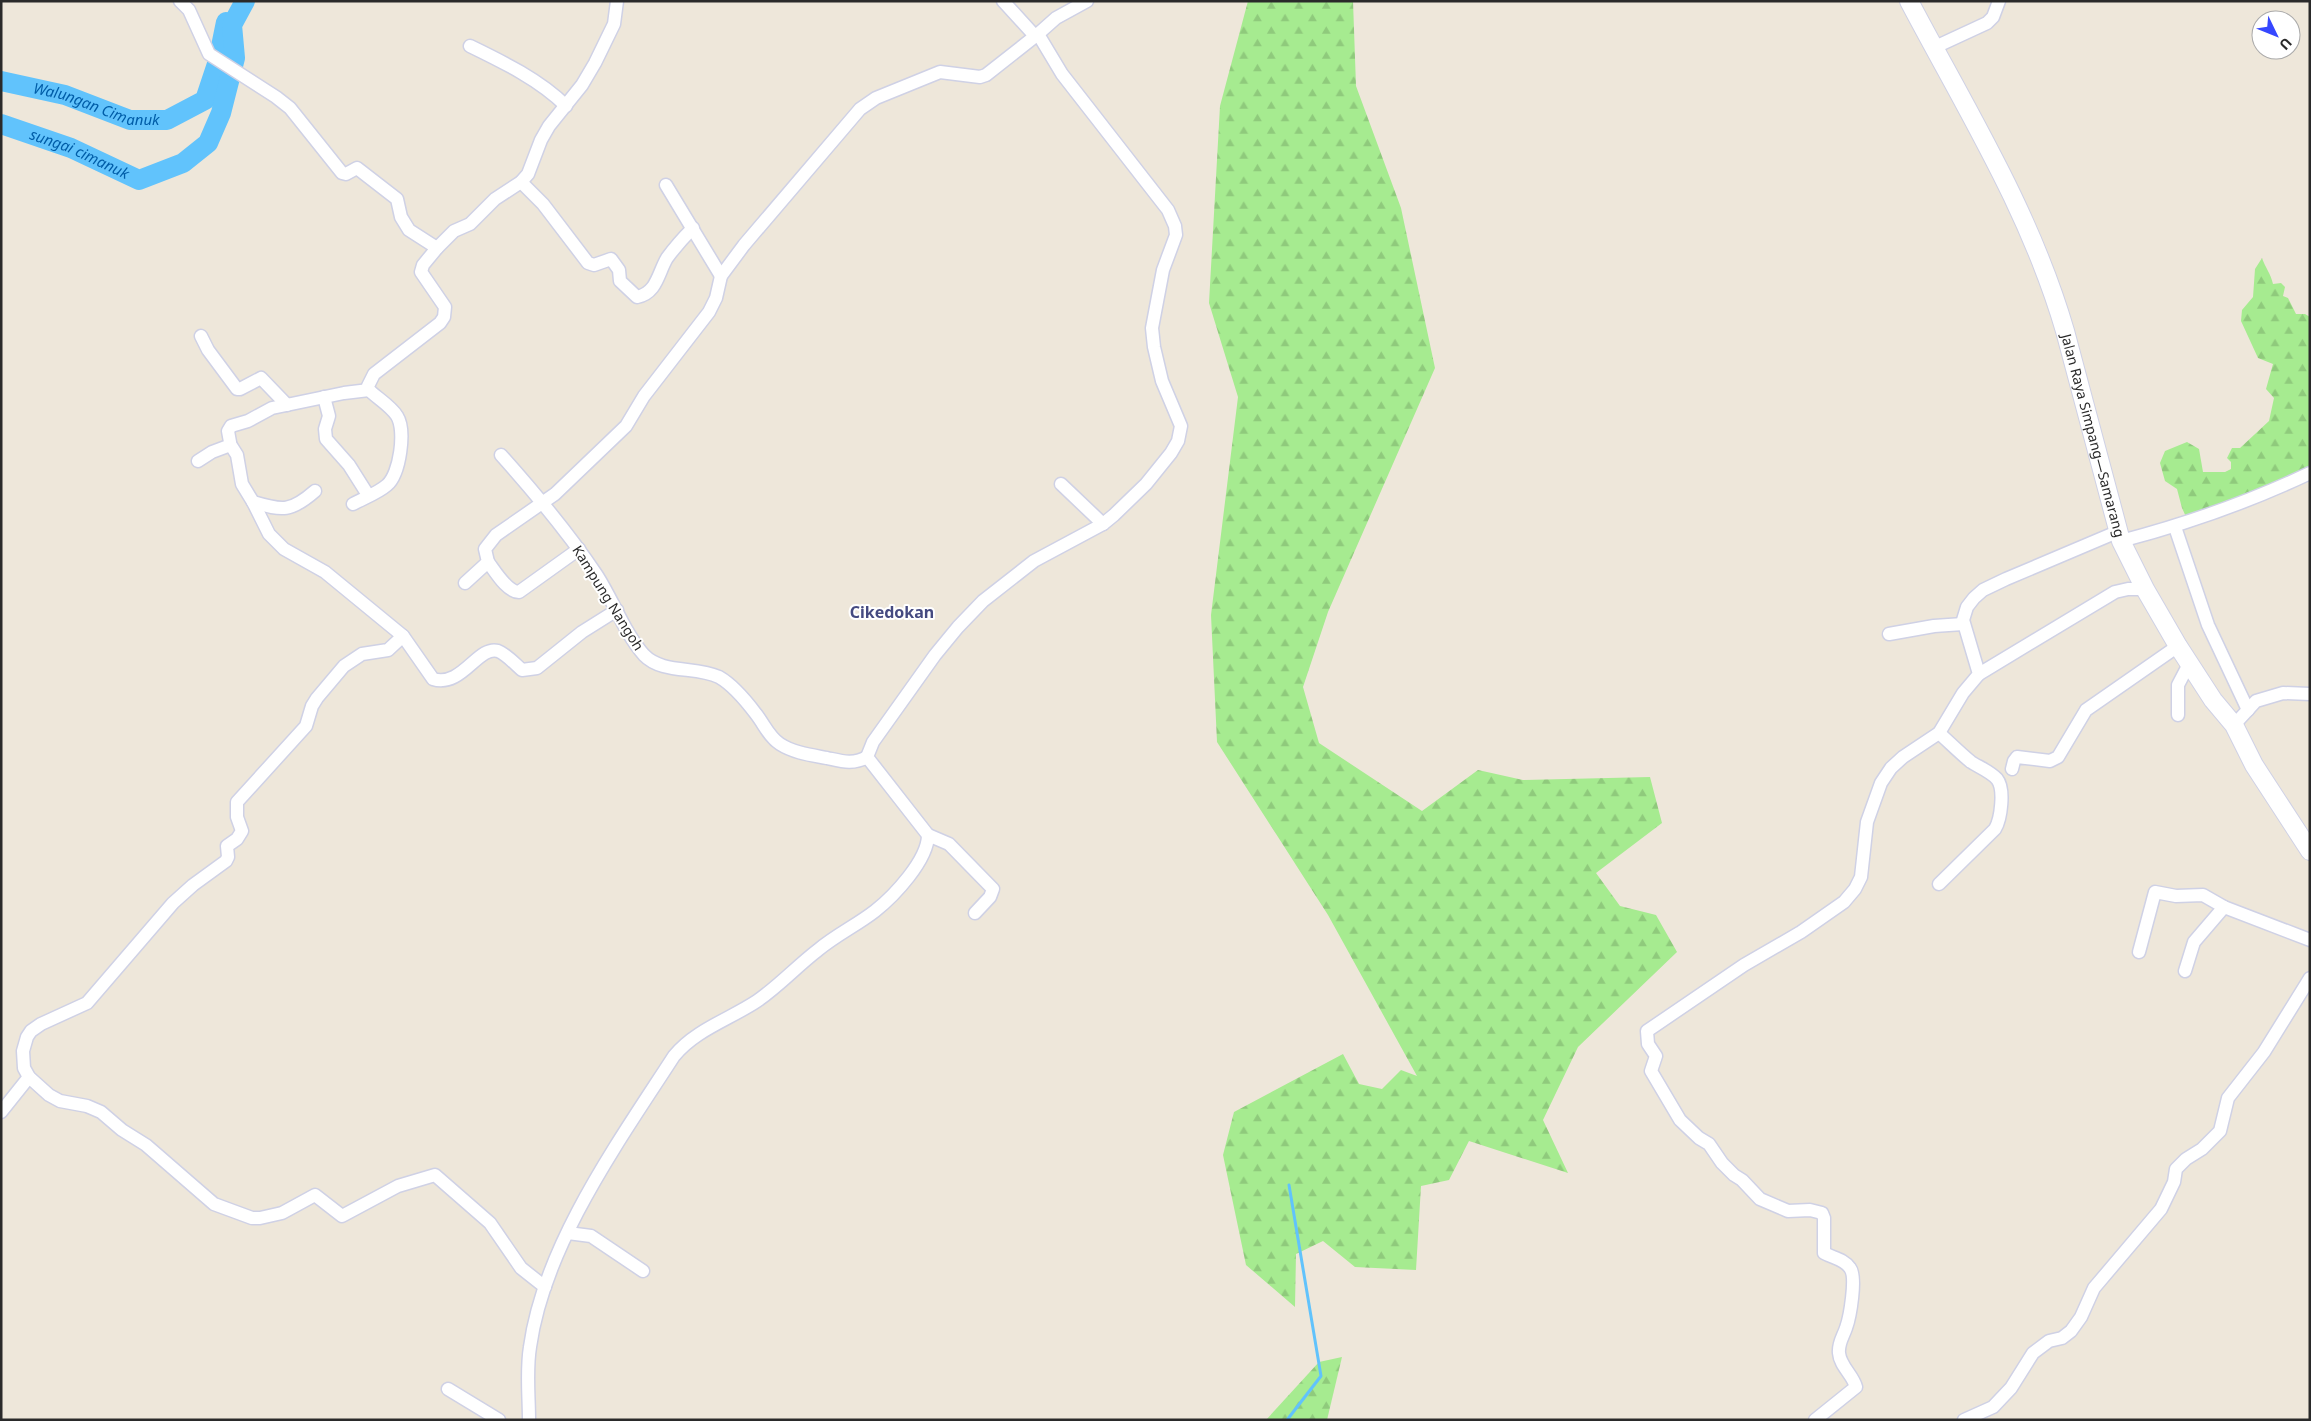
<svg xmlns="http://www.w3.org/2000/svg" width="2311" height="1421" font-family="'Noto Sans',sans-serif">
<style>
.forest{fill:url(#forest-firs)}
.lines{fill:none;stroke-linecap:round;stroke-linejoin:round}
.stream{stroke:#61c3fc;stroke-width:3}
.river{stroke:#61c3fc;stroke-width:20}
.street-casing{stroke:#cfd1e5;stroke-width:15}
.secondary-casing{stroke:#cfd1e5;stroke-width:20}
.street{stroke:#fff;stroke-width:12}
.secondary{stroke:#fff;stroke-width:18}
.labels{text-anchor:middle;stroke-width:4;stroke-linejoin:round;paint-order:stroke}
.street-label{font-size:14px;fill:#2a2a2a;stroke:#fff}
.water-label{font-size:15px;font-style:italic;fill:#005da8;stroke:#fff}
.quarter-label{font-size:16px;font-weight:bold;fill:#454a80;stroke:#fff}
</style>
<defs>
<pattern id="forest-firs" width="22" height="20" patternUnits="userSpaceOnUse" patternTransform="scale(1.25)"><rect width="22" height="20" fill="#a6eb90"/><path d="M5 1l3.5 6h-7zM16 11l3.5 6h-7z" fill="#8fca7c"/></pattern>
</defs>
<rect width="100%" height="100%" fill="#eee7da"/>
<!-- forest -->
<g class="forest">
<path d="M1248 1H1353L1356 86 1401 208 1435 368 1328 612 1303 687 1319 743 1422 811 1478 770 1523 780 1650 777 1662 823 1596 873 1620 906 1656 915 1677 952 1578 1047 1543 1120 1568 1173 1469 1141 1449 1180 1421 1186 1416 1270 1355 1267 1323 1241 1296 1254 1295 1307 1246 1265 1223 1155 1234 1112 1343 1054 1359 1084 1382 1089 1401 1070 1417 1076 1328 915 1217 742 1211 615 1238 397 1209 303 1220 106Z"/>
<path d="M2262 258C2265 267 2271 274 2273 284L2281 283 2285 287 2283 296 2288 298 2296 314H2305L2310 317V468L2187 519 2182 508 2177 489 2165 481 2160 463 2165 451 2187 442 2199 449 2203 472H2225L2231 469V462L2227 458 2232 448H2240L2269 421 2274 398 2266 389 2273 364 2258 358 2241 321 2242 310 2253 297 2255 269Z"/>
<path d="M1342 1357 1327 1420H1266L1319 1362Z"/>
</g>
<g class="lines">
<!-- stream -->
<path class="stream" d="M1287 1420 1321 1376 1289 1185"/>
<!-- river -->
<g class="river">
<path id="s1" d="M1 81 65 95 130 120H167L205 100 218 61 226 22"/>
<path id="s2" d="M1 124 71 148 139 180 183 163 208 143 221 113 235 58 232 25 245 1"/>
</g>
<defs>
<g id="street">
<path d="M180 1 189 10 209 54 276 97 290 108 342 173 346 174 357 168 397 199 401 217 409 230 437 248 423 265 421 272 445 307 444 317 440 323 374 374 368 386 369 390C377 398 391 406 397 416 406 430 400 474 387 485 378 493 364 498 353 504"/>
<path d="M1003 1 1035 36"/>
<path d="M470 46C503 62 540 80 566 106"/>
<path d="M1933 48 1987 23 1993 17 1999 1"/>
<path d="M521 182 543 204 588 263 594 265 611 259 619 270 620 281 637 297C657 293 658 273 667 258 675 247 684 237 693 228"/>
<path d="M666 185 721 276"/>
<path d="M437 248 454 231 470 224 495 199 521 182 528 174 541 140 549 126 582 85 595 63 614 24 617 1"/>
<path d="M201 336 208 350 237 389H240L261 378 287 405"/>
<path d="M324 397 329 416 325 429 326 439 349 465 368 495"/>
<path d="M230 444 237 455 242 484 253 502C283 511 291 512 315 491"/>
<path d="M501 455C535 493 567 531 596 574 612 598 625 634 644 655 662 674 696 666 719 677 733 685 747 702 756 714 764 724 769 737 780 744 794 753 811 755 827 758 841 761 853 765 867 757"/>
<path d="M198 461 212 452 228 446 230 442 228 431 231 426 248 421 272 408 344 393 369 390"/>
<path d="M1061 484 1103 524"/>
<path d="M253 502 269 534 284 549 325 572 403 636 433 679C462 688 478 645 498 651 506 654 515 664 522 670L537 668 582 632 617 610"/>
<path d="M2175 527 2208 625 2248 710"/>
<path d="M2121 541C2186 524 2249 502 2310 473"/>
<path d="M488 562C495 571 507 592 519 592L579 549"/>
<path d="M465 583 488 562 485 549 496 535 555 494 626 426 644 396 709 312 716 298 721 276 744 245 860 109 876 98 940 72 980 77 986 75 1038 34"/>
<path d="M1889 634 1934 626 1963 624"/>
<path d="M403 636 388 650 362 654 344 666 317 698 312 706 306 726 237 802V817L242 831 237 839 227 846 228 857 226 861 193 885 173 903 87 1003 41 1024 31 1031 27 1037 23 1051 24 1068 29 1077 49 1095 60 1101 87 1106 101 1112 122 1130 146 1145 214 1204 252 1218H260L282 1213 315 1195 342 1216 398 1186 435 1175 490 1223 521 1268 545 1287"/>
<path d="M1979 674 2115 592 2128 589H2145"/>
<path d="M2178 715V685L2189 664"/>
<path d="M2234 725 2256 701 2283 693 2310 694"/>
<path d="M1939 733C1949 742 1960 753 1971 762 1979 767 1991 772 1997 779 2005 789 2001 819 1995 829L1939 884"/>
<path d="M2012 769 2014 761 2017 757 2050 761 2058 757 2086 710 2178 646"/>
<path d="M928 835 949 844 993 889 990 897 975 913"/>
<path d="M2139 952 2155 892 2176 896 2203 895 2224 907"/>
<path d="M2185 971 2194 942 2224 907 2310 940"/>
<path d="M1 1112 29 1077"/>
<path d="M568 1233 591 1236 643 1271"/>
<path d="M448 1389 499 1420"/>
<path d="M529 1420C529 1396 526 1371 530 1347 544 1245 619 1141 674 1056 695 1030 730 1019 757 1001 779 986 797 966 818 950 836 935 857 925 875 911 894 896 928 860 928 835L867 757 873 742 935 655 958 627 983 601 1034 561 1103 524 1114 515 1146 484 1171 453 1178 441 1181 426 1162 381 1154 347 1152 328 1163 270 1176 235 1175 226 1168 210 1062 74 1038 34 1056 18 1087 1"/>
<path d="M1815 1420 1856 1387C1853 1375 1840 1366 1839 1353 1838 1343 1843 1337 1846 1328 1850 1317 1857 1277 1850 1268 1844 1259 1833 1258 1824 1253V1218L1822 1213 1810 1210 1788 1211 1760 1199 1742 1180 1734 1175 1722 1163 1709 1144 1699 1138 1680 1120 1651 1071 1656 1056 1648 1044 1647 1031 1744 965 1801 932 1844 902 1855 889 1861 877 1867 822 1881 783 1891 768 1903 757 1939 733 1963 693 1979 674 1963 620 1967 607 1974 598 1983 590 2006 579 2117 532"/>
<path d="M1964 1420 1993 1407 2011 1388 2033 1353 2049 1341 2062 1338 2071 1331 2081 1317 2094 1288 2161 1209 2174 1182 2176 1169 2186 1159 2202 1149 2220 1131 2228 1098 2264 1052 2310 978"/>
</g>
<g id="secondary">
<path id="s3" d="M1909 1C1967 111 2030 211 2065 331L2121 541 2145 589 2178 646 2213 700 2234 725 2254 765 2310 851"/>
</g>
</defs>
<!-- street casing -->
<use href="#street" class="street-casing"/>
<!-- secondary casing -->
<use href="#secondary" class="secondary-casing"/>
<!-- street -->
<use href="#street" class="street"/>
<!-- secondary -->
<use href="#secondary" class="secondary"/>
</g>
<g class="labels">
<!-- street labels -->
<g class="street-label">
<text dy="5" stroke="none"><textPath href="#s3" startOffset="474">Jalan Raya Simpang—Samarang</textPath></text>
<text transform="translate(608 598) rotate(58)" y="5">Kampung Nangoh</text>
</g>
<!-- water labels -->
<g class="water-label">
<text dy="5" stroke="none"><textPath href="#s1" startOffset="99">Walungan Cimanuk</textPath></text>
<text dy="5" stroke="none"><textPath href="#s2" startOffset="84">sungai cimanuk</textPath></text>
</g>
<!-- quarter labels -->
<g class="quarter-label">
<text x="892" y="618">Cikedokan</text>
</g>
</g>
<!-- border -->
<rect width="2311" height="1421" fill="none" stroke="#2a2a2a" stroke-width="5"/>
<!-- north arrow -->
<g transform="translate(2276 35) rotate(133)"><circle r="24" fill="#ffffff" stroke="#aaaaaa"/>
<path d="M0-4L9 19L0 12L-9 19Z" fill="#3647ff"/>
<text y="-8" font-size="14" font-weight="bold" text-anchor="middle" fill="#2a2a2a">U</text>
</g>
</svg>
